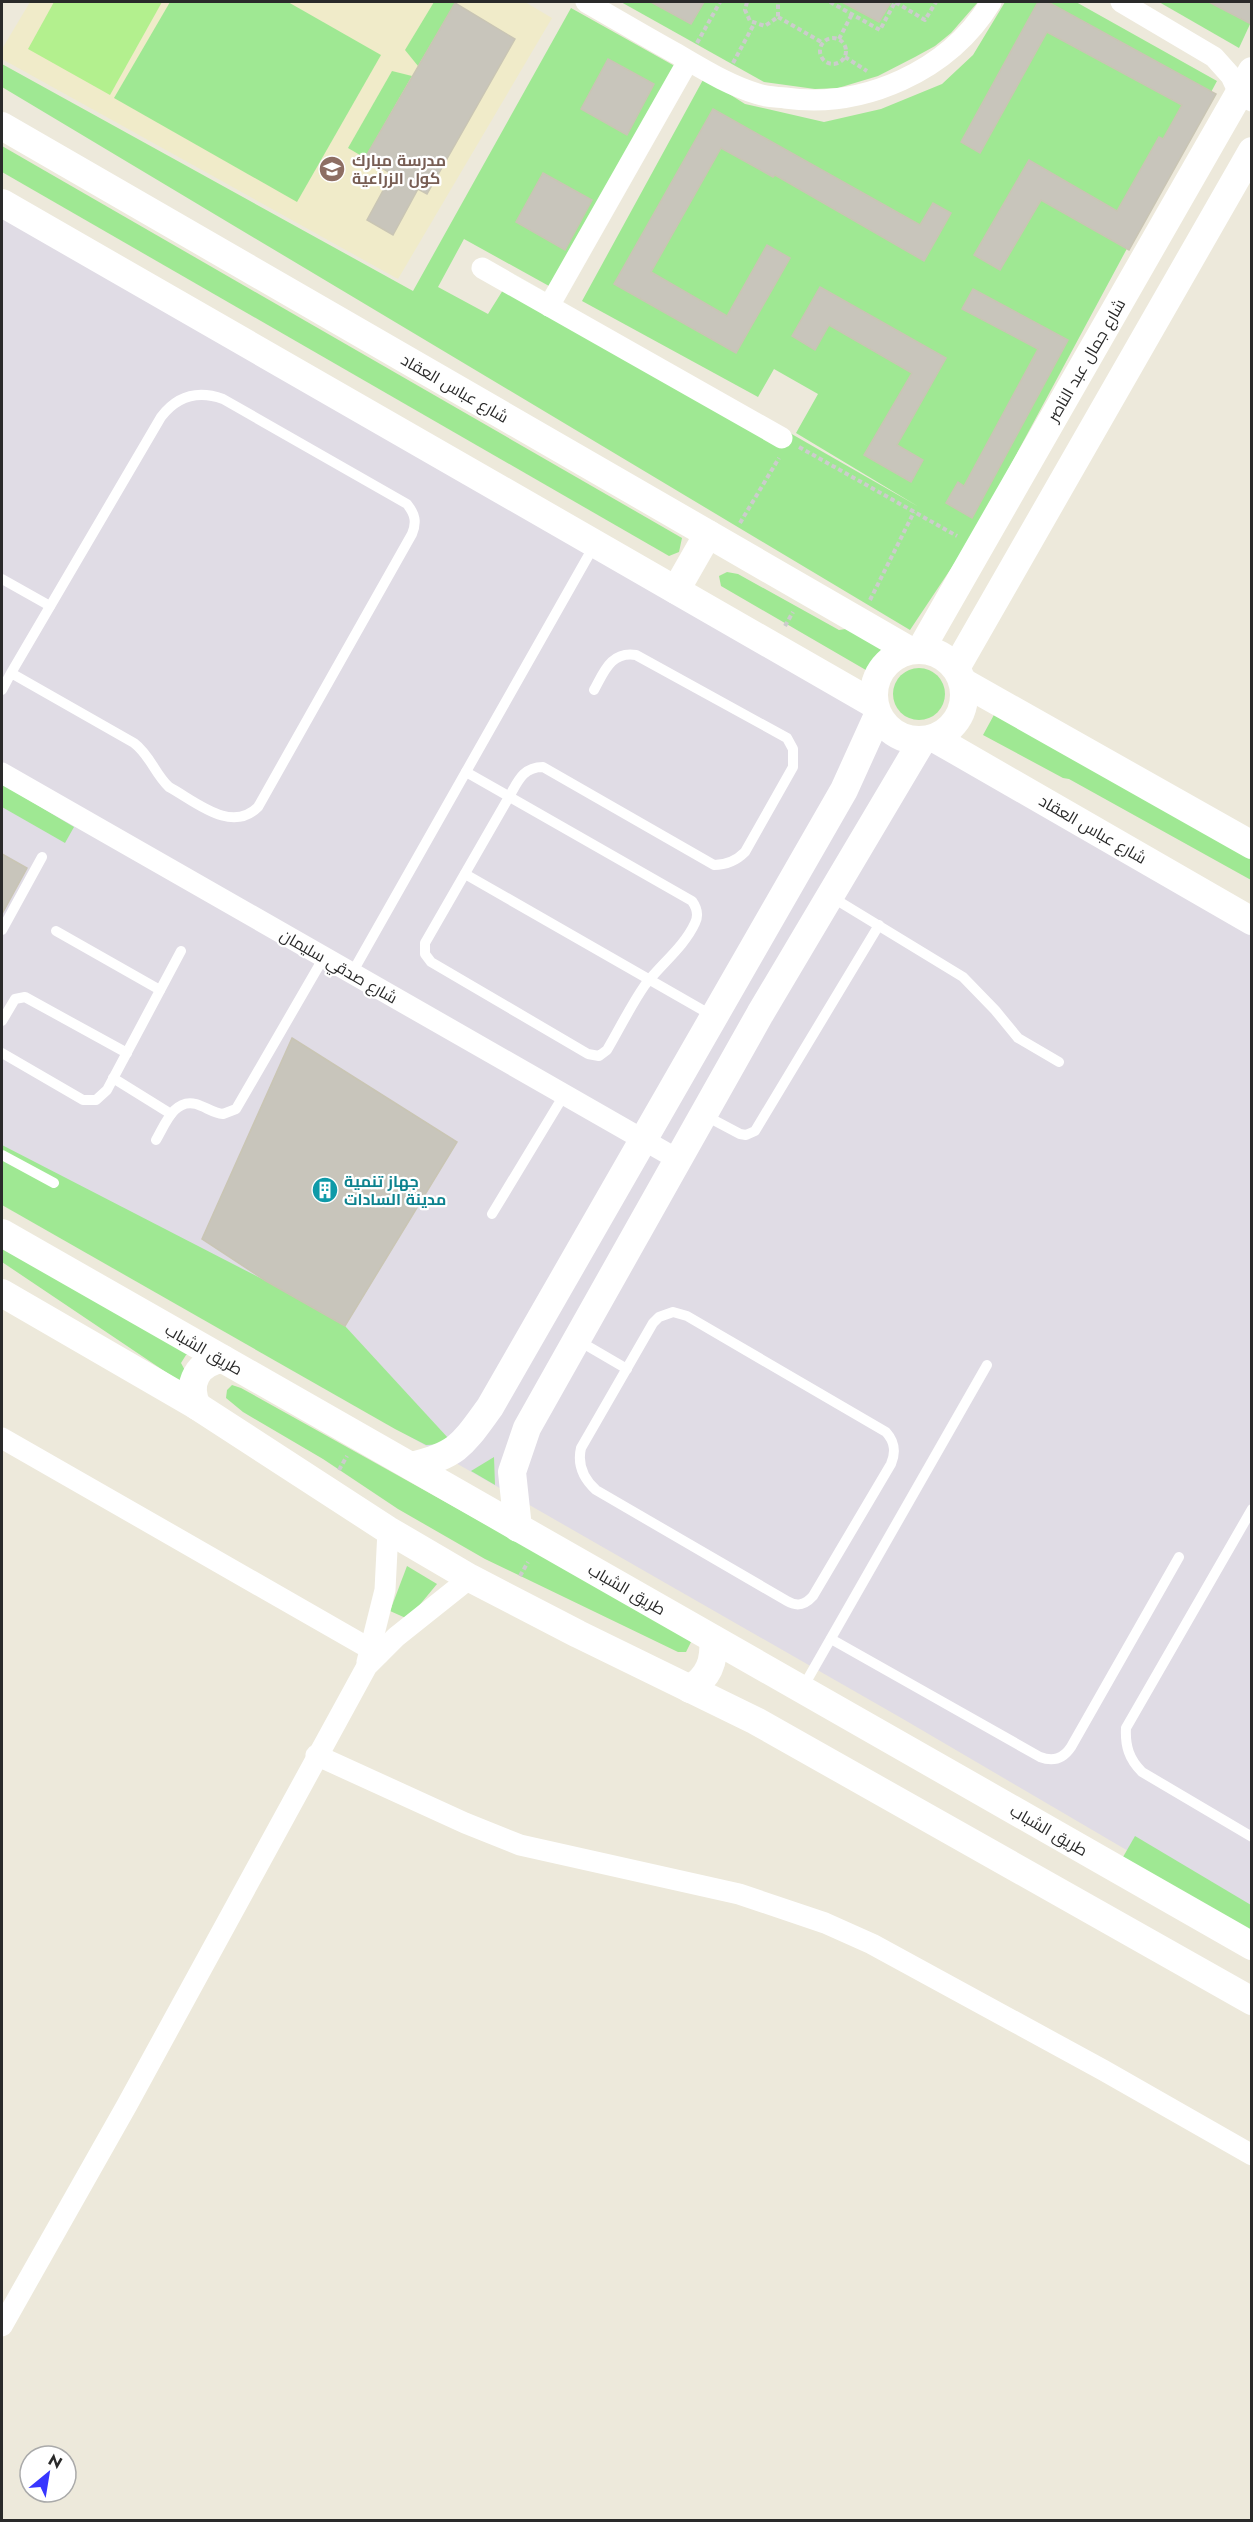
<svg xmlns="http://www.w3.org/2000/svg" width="1253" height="2522" font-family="Jost,Cairo,sans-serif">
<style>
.industrial{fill:#e0dce5}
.education{fill:#f0ebc9}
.green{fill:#9fe893}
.pitch{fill:#b3f08e}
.building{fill:#c8c5bb;stroke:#c9c5b4;stroke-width:1.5}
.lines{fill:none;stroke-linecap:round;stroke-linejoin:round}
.path{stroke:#ccc;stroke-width:4;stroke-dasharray:4.5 3;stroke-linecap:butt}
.lane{stroke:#fff;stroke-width:10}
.street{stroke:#fff;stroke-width:21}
.secondary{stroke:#fff;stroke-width:28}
.labels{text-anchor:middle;stroke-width:4.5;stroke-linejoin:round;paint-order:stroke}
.education-label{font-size:16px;font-weight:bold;fill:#785e54;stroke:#fff;text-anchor:start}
.street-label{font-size:16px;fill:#2a2a2a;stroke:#fff}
.culture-label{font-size:16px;font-weight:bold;fill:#0d838f;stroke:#fff;text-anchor:start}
</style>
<rect width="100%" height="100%" fill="#ede9db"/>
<!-- industrial -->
<path class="industrial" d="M2 214 1251 933V1923L903 1719 2 1203Z"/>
<!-- education -->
<path class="education" d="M30 2H525L552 18 398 279 2 59V49Z"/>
<!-- green -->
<g class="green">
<path d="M170 2H288L381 55 297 202 114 98Z"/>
<path d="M434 2 455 3 418 66 405 50Z"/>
<path d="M621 2H978L951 33 935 46 915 57 878 76 838 88 815 89 764 82Z"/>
<path d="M1005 2H1076L1217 81 972 537 910 630 2 87V64L413 291 571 8 680 69 558 291 464 239 438 287 488 314 513 274 919 507 796 433 818 394 774 369 758 397 582 301 704 78 745 104 824 122 881 109 942 84 973 55Z"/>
<path d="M1159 2H1251V22L1239 48Z"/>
<path d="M392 71 412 76 365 158 348 148Z"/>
<path d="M2 146 682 538 679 552 669 556 2 172Z"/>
<path d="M727 572 738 574 839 630 846 629 885 647 873 664 871 673 721 586 719 576Z"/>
<circle cx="919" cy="694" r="26"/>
<path d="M995 713 1251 859V880L1069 779 1063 778 983 735Z"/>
<path d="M2 784 74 827 65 843 2 807Z"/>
<path d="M2 1145 266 1281 345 1326 449 1439 445 1444 426 1445 395 1429 2 1205Z"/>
<path d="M2 1243 194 1352 186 1355 181 1363 197 1393 2 1262Z"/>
<path d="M232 1385 241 1388 684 1635 691 1642 686 1652H678L485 1559 398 1509 323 1459 243 1412 226 1398 227 1390Z"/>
<path d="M494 1457 495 1485 471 1471Z"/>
<path d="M407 1566 437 1584 408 1619 390 1611Z"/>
<path d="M1135 1836 1251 1905V1933L1123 1857Z"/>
</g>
<!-- pitch -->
<path class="pitch" d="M54 2H162L110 95 28 49Z"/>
<!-- building -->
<g class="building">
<path d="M651 2H704L691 24Z"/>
<path d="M842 2H891L879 22Z"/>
<path d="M1038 2H1048L1216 94 1129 250 1041 200 1000 270 974 255 1029 160 1117 211 1159 137 1163 139 1182 105 1047 32 980 153 961 142Z"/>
<path d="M1209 2H1251V24Z"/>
<path d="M455 3 515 39 427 194 418 189 393 235 367 220 392 174 365 158Z"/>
<path d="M608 59 654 84 627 135 581 109Z"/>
<path d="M713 109 920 225 933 203 951 213 924 261 775 175 773 177 721 148 651 272 727 316 767 245 790 258 736 353 614 284Z"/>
<path d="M543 173 592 200 565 250 516 222Z"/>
<path d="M820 287 946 358 897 445 923 460 911 482 864 455 912 373 829 325 815 350 792 336Z"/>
<path d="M973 289 1068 340 972 518 946 503 958 482 964 486 1038 349 962 309Z"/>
<path d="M2 854 27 868 2 914Z"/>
<path d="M292 1038 457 1142 345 1326 266 1281 202 1239Z"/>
</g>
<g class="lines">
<!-- path -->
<g class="path">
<path d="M747 2 745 10 750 21 765 26 778 17V2"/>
<path d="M830 2 880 30 895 2 925 20 936 2"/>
<path d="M778 17 823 43"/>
<circle cx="833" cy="51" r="13"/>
<path d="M839 39 852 14"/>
<path d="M697 43 720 2"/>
<path d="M845 57 867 71"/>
<path d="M733 63 754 24"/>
<path d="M799 447 957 536"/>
<path d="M740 523 779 458"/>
<path d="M870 600 914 512"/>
<path d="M785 626 793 612"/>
<path d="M339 1470 347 1456"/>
<path d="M520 1576 528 1562"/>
</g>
<!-- lane -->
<g class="lane">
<path d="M2 579 50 606"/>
<path d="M2 690 11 673 161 417C177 396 198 390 223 399L407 504C415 514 417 522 412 534L258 807C231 834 195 801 169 787 155 774 150 755 134 743L11 673"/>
<path d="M466 772 692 901C697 908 699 915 695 923 684 947 661 964 645 985 631 1005 620 1028 607 1050L599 1056 588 1054 431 962 425 954V943L509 797C518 781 523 767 543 767L714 865C727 865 736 861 745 852L793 767V749L787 738 636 655C611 651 604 672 594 690"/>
<path d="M465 874 713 1016"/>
<path d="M830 896 963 977 995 1010 1018 1038 1059 1062"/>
<path d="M2 930 42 857"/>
<path d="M56 931 160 990"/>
<path d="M352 973 595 544"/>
<path d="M2 1021 15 999 25 997 127 1053"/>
<path d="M2 1053 83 1100H96L107 1090 181 951"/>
<path d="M113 1078 171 1114"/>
<path d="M706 1116 740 1134 746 1135 755 1131 879 925"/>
<path d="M156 1140C165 1125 174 1098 196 1104 206 1107 213 1113 223 1114L236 1109 324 957"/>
<path d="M2 1155 54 1183"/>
<path d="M492 1214 564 1095"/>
<path d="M673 1312 687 1316 886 1432C895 1442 896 1452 891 1464L813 1596C805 1605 797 1607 787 1601L596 1490C583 1478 577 1465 581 1448L653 1323 659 1317Z"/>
<path d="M579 1341 627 1369"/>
<path d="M1252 1509 1126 1728C1125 1746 1129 1759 1142 1772L1252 1837"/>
<path d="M831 1639 1040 1757C1053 1762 1063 1759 1071 1747L1179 1557"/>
<path d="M802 1689 987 1365"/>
</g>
<!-- street -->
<g class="street">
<path d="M586 2C616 19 646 37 677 54 703 69 728 85 758 94 766 97 776 97 785 98 864 109 949 71 991 2"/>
<path d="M1121 2 1214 57 1231 76 1239 93 1252 101"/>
<path d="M482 268 782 438"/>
<path d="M549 306 688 61"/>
<path d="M2 773 677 1159"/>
<path d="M2 1438 379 1654"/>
<path d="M367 1662 385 1590 388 1530"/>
<path d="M316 1755 465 1823 520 1845 739 1894 825 1923 872 1944 1103 2070 1252 2155"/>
<path d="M2 2326 127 2105 367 1666 396 1637 470 1578"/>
</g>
<!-- secondary -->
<g class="secondary">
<path d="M2 126 909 650"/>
<path d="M2 203 874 704"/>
<path d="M676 590 708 534"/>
<path d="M921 649 1252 71"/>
<circle cx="919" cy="695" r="45"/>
<path d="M956 668 1252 151"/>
<path d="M963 682 1252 845"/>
<path d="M934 738 1252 921"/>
<path d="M2 1233 1252 1946"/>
<path d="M2 1293 197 1406 388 1530 470 1578 578 1634 756 1721 1252 2001"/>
<path d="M197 1406C186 1383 198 1362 223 1359"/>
<path d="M411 1466C458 1455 463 1444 490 1407L844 790 878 715"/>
<path d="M518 1528 512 1472 527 1428 760 1014 922 741"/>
<path d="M690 1689C709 1677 715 1661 713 1639"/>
</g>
</g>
<!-- icons -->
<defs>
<symbol id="school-disc" viewBox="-11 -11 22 22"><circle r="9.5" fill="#8d6e63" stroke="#fff"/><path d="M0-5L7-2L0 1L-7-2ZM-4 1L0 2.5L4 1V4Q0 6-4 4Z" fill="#fff"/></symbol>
<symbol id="building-disc" viewBox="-11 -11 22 22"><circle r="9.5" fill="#0f9aa8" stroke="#fff"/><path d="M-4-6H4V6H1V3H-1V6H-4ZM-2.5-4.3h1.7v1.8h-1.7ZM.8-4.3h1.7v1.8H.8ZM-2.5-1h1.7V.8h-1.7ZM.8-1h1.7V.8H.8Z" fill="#fff"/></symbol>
</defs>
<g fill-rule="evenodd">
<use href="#school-disc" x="317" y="154" width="30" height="30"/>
<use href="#building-disc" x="310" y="1175" width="30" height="30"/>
</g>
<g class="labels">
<!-- education labels -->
<g class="education-label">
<text x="352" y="166">مدرسة مبارك<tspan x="352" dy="18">كول الزراعية</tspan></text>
</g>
<!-- street labels -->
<g class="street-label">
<text transform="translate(1086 360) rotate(-60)" y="6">شارع جمال عبد الناصر</text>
<text transform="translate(455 388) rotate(30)" y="6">شارع عباس العقاد</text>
<text transform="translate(1093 829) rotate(30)" y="6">شارع عباس العقاد</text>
<text transform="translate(339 966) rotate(30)" y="6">شارع صدقي سليمان</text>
<text transform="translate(204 1349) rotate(30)" y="6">طريق الشباب</text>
<text transform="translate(627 1589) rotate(30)" y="6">طريق الشباب</text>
<text transform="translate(1049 1830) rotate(30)" y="6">طريق الشباب</text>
</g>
<!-- culture labels -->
<g class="culture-label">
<text x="344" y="1187">جهاز تنمية<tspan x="344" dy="18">مدينة السادات</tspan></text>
</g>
</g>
<!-- border -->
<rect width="1253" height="2522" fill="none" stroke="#2a2a2a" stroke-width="6"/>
<!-- north arrow -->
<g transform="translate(48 2474) rotate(30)"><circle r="28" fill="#ffffff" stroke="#aaaaaa" stroke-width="1.5"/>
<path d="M0-4.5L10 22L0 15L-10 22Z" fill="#3836ff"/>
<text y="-9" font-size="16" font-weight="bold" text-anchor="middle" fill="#2a2a2a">N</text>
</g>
</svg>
